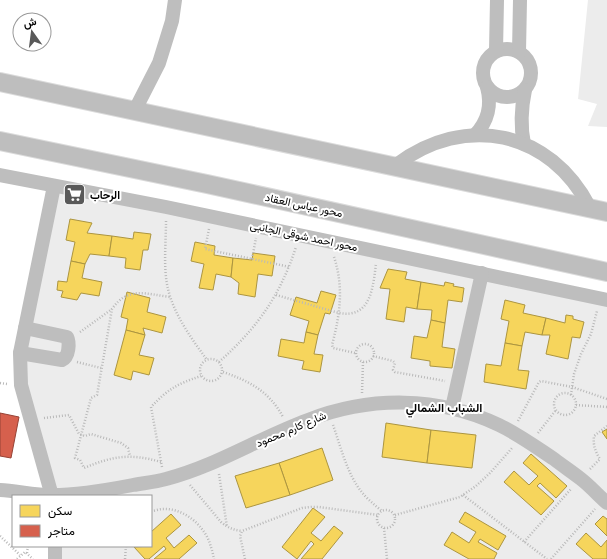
<svg xmlns="http://www.w3.org/2000/svg" width="607" height="559" font-family="'Noto Sans',Vazirmatn,sans-serif">
<style>
.green{fill:#ececec}
.homes{fill:#f6d55c;stroke:#ac9540}
.shops{fill:#d6604d;stroke:#964336}
.lines{fill:none;stroke-linecap:round;stroke-linejoin:round}
.major-casing{stroke:#dbdbdb;stroke-width:20}
.path{stroke:#b9b9b9;stroke-width:2.5;stroke-dasharray:1 2;stroke-linecap:butt}
.minor{stroke:#bebebe;stroke-width:14}
.major{stroke:#bebebe;stroke-width:18}
.labels{text-anchor:middle;stroke-width:4;stroke-linejoin:round;paint-order:stroke}
.poi-label{font-size:11px;font-weight:bold;fill:#000;stroke:#fff;text-anchor:start}
.street-label{font-size:11px;fill:#000;stroke:#fff}
.neighbourhood-label{font-size:12px;font-weight:bold;fill:#000;stroke:#fff}
</style>
<rect width="100%" height="100%" fill="#fff"/>
<!-- green -->
<g class="green">
<path d="M588 0H607V127L588 126 597 104 578 99Z"/>
<path d="M54 186 607 300V559H55V546H151V496H52L21 385Z"/>
</g>
<!-- homes -->
<g class="homes">
<path d="M70 219 92 223 87 233 112 236 109 256 90 254 85 264 71 261 75 242 66 240Z"/>
<path d="M134 232 151 234 148 250H143L140 270 125 268 126 258 109 256 112 236 133 239Z"/>
<path d="M195 242 215 246 214 255 233 258 231 277 216 274 213 290 199 288 204 264 191 261Z"/>
<path d="M253 253 275 256 272 276 258 274 255 297 238 294 239 283 231 277 233 258 252 260Z"/>
<path d="M71 261 85 264 82 278 102 282 99 296 81 293 77 300 61 297 63 291 57 290 58 281 67 282Z"/>
<path d="M388 269 407 272 405 279 421 282 417 309 406 307 404 322 386 319 390 289 380 288Z"/>
<path d="M421 282 444 286 445 282 454 284 453 286 464 288 462 302 448 300 445 323 431 320 432 310 417 309Z"/>
<path d="M321 291 336 295 330 314 325 313 318 335 306 332 309 321 290 315 296 297 317 303Z"/>
<path d="M127 292 150 298 147 312 166 317 162 333 143 328 145 335 126 330 128 319 121 317Z"/>
<path d="M505 300 525 305 523 313 546 318 542 335 525 332 522 346 505 343 509 321 501 319Z"/>
<path d="M566 315 573 316V319L584 322 580 338 572 337 568 359 546 354 550 335H542L546 318 565 323Z"/>
<path d="M431 320 445 323 442 347 455 349 452 368 430 366V361L411 358 414 336 427 338Z"/>
<path d="M126 330 145 335 139 355 154 358 149 375 133 371 131 380 114 375Z"/>
<path d="M306 332 318 335 314 354 323 355 320 372 302 369 304 361 278 356 281 339 304 343Z"/>
<path d="M505 343 522 346 518 370 529 371 526 389 484 382 486 364 501 366Z"/>
<path d="M386 423 431 430 427 463 382 457Z"/>
<path d="M607 429V439L602 432Z"/>
<path d="M431 430 476 435 472 468 427 463Z"/>
<path d="M322 448 333 480 290 495 279 463Z"/>
<path d="M531 454 567 486 556 498 540 483 537 486 554 501 541 515 504 482 514 471 529 485 538 476 523 463Z"/>
<path d="M279 463 290 495 246 508 235 476Z"/>
<path d="M313 508 325 517 311 533 321 541 334 526 343 533 322 559H301L314 544 311 541 297 559 282 547Z"/>
<path d="M465 512 506 536 498 550 480 539 478 542 497 553 494 559H469L444 545 452 532 469 543 476 532 459 522Z"/>
<path d="M171 514 181 525 166 538 174 548 189 535 197 543 179 559H154L166 549 164 546 149 559H145L134 547 151 546V532Z"/>
<path d="M603 516 607 519V536L595 524Z"/>
<path d="M586 533 601 547 607 540V559H593L576 544Z"/>
</g>
<!-- shops -->
<path class="shops" d="M0 413 19 417 11 458 0 456Z"/>
<g class="lines">
<defs>
<g id="major">
<path d="M0 82 607 212"/>
<path d="M0 141 207 184 607 272"/>
</g>
</defs>
<!-- major casing -->
<use href="#major" class="major-casing"/>
<!-- path -->
<g class="path">
<path d="M166 221C166 243 163 268 168 289 174 315 192 339 207 360"/>
<path d="M209 229 205 249 290 267"/>
<path d="M334 257C344 287 340 315 332 345L333 348 355 353"/>
<path d="M252 259 256 238"/>
<path d="M276 295 339 313C371 319 373 287 376 264"/>
<path d="M80 332 112 309"/>
<circle cx="365" cy="353" r="9"/>
<path d="M373 356 393 361 395 363 393 370 395 372 445 381"/>
<circle cx="211" cy="370" r="11"/>
<path d="M77 362 101 368"/>
<path d="M219 362C257 328 280 296 296 247"/>
<path d="M223 372C249 381 269 391 283 417"/>
<path d="M0 383 7 384"/>
<path d="M362 393 363 362"/>
<circle cx="565" cy="404" r="11"/>
<path d="M571 395 574 374 581 354 591 334 597 311"/>
<path d="M576 405 607 407"/>
<path d="M44 418 69 415 79 434 85 436 91 434 121 443 128 448 130 456"/>
<path d="M518 421 539 382 541 381 572 387 607 399"/>
<path d="M333 425C342 450 348 479 367 498 372 503 377 507 382 511"/>
<path d="M538 433 556 410"/>
<path d="M161 462C130 453 113 456 84 468L80 460 75 458 91 398 97 395 112 309C128 286 146 294 170 297"/>
<path d="M162 467 151 407C168 389 177 384 201 376"/>
<path d="M590 469 600 459C595 451 593 445 594 436L607 426"/>
<path d="M219 474 227 527"/>
<path d="M190 485 221 522C228 528 234 530 242 531"/>
<path d="M463 495 547 559"/>
<circle cx="386" cy="519" r="9"/>
<path d="M151 511C155 511 159 509 163 509 183 508 202 524 209 541 211 547 213 553 214 559"/>
<path d="M395 515 460 497 476 486 490 473 512 448"/>
<path d="M384 528 387 559"/>
<path d="M0 536 20 555"/>
<path d="M524 542 571 489"/>
<path d="M27 553 28 546"/>
<path d="M17 559 25 552 33 559"/>
<path d="M125 559 126 546"/>
<path d="M245 559 240 536 242 531 302 508 311 507H319L378 515"/>
<path d="M551 559 595 509"/>
</g>
<!-- minor -->
<g class="minor">
<circle cx="507" cy="73" r="24"/>
<path d="M496 51 497 0"/>
<path d="M519 52 520 0"/>
<path d="M135 110 159 63 172 21 175 0"/>
<path d="M475 135C488 121 492 106 487 87"/>
<path d="M524 144C520 125 521 109 525 90"/>
<path d="M396 165C465 113 550 130 590 208"/>
<path d="M0 175 166 207 607 300"/>
<path d="M20 353 62 360C69 357 70 343 67 337L25 328"/>
<path d="M452 408 482 273"/>
<path d="M0 490C17 491 35 495 52 495 79 495 107 490 133 485 144 483 155 482 166 479 216 466 259 438 308 420 370 396 438 396 499 425 518 434 536 447 554 459 563 466 572 472 581 479 590 486 598 495 607 503"/>
<path d="M52 496 21 385 20 353 54 186"/>
<path d="M55 559V546"/>
</g>
<!-- major -->
<use href="#major" class="major"/>
</g>
<!-- icons -->
<defs>
<symbol id="supermarket-square" viewBox="-11 -11 22 22"><rect x="-9" y="-9" width="18" height="18" rx="4" fill="#595959" stroke="#fff"/><path d="M-6-5.5h2.5l.6 2H6L4.5 2H-2.5L-4.4-4H-6ZM-1.5 3.2a1.3 1.3 0 1 0 .1 0ZM3 3.2a1.3 1.3 0 1 0 .1 0Z" fill="#fff"/></symbol>
</defs>
<g fill-rule="evenodd">
<use href="#supermarket-square" x="62" y="182" width="25" height="25"/>
</g>
<g class="labels">
<!-- poi labels -->
<g class="poi-label">
<text x="90" y="199">الرحاب</text>
</g>
<!-- street labels -->
<g class="street-label">
<text transform="translate(304 205) rotate(12)" y="4">محور عباس العقاد</text>
<text transform="translate(304 236) rotate(12)" y="4">محور احمد شوقى الجانبى</text>
<text transform="translate(291 429) rotate(-23)" y="4">شارع كارم محمود</text>
</g>
<!-- neighbourhood labels -->
<g class="neighbourhood-label">
<text x="444" y="412">الشباب الشمالي</text>
</g>
</g>
<!-- legend -->
<rect x="12" y="495" width="140" height="52" fill="#ffffff" stroke="#999999"/>
<rect x="20" y="505" width="20" height="12" fill="#f6d55c" stroke="#999999"/>
<text x="48" y="515" font-size="12" fill="#000000">سكن</text>
<rect x="20" y="525" width="20" height="12" fill="#d6604d" stroke="#999999"/>
<text x="48" y="535" font-size="12" fill="#000000">متاجر</text>
<!-- north arrow -->
<g transform="translate(32 32) rotate(346)"><circle r="19" fill="#ffffff" stroke="#999999"/>
<path d="M0-3L7 15L0 10L-7 15Z" fill="#595959"/>
<text y="-6" font-size="11" font-weight="bold" text-anchor="middle" fill="#000000">ش</text>
</g>
</svg>
